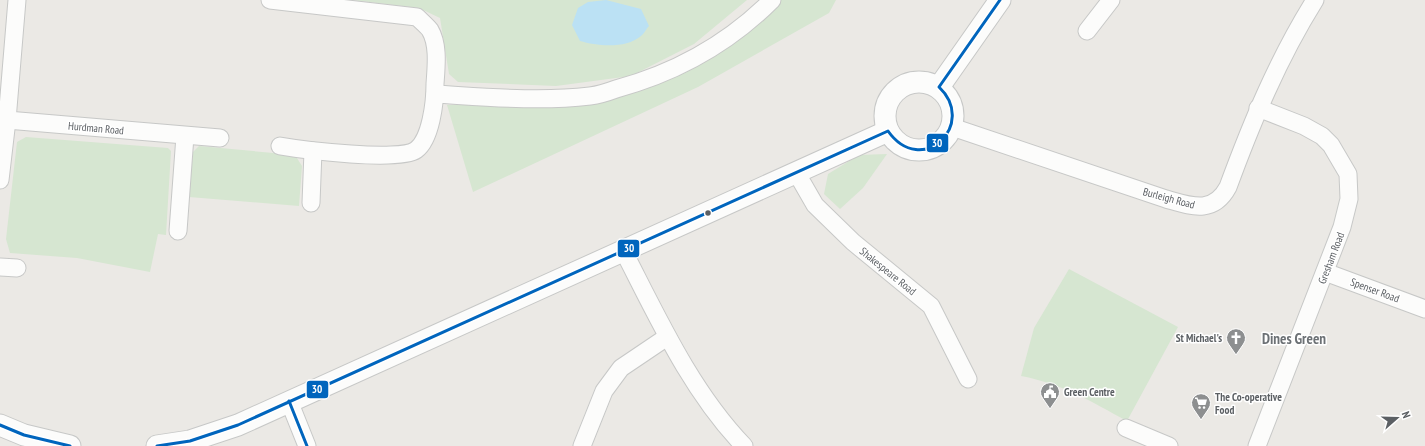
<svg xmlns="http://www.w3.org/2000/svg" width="1425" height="446" font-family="'PT Sans Narrow',sans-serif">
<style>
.green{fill:#d6e6d1}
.water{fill:#bbe1f4}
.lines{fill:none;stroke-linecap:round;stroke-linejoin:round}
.minor-casing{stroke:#c7c8c7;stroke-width:19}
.tertiary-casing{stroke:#c7c8c7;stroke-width:23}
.minor{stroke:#fcfcfb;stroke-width:17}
.tertiary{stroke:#fcfcfb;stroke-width:21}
.bus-1-casing{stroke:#fff;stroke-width:6}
.bus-1{stroke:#0065bd;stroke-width:3}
.bus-dot{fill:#5b5f63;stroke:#fff;stroke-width:1.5}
.labels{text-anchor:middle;stroke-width:3;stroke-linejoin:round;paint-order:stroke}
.street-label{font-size:11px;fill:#5b5f63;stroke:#fff}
.poi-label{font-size:11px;font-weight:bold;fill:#5b5f63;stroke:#fff;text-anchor:start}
.district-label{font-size:15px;font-weight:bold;fill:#6c7175;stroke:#fff}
.line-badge{stroke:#fff;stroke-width:1.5}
.badge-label{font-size:11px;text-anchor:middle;font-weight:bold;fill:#fff}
</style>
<rect width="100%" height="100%" fill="#ebe9e5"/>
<!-- green -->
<g class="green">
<path d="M353 0H747L694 44 631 76 556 86 458 82 449 74 440 18 419 8Z"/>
<path d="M781 0H836L829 13 698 87 473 192 447 105 575 103 717 52 764 20Z"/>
<path d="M26 137 168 148 171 151 166 235 158 234 150 272 77 258 10 253 6 239 17 142Z"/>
<path d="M199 146 295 155 302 166 299 206 189 197 193 152Z"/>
<path d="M887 154 863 188 840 209 824 194 828 174 859 155Z"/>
<path d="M1069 269 1178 327 1127 421C1090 401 1063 384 1021 376L1034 328Z"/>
</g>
<!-- water -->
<path class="water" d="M606 0 641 9 649 26C646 29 644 34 641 36 626 49 597 46 580 41L572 25 578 8 588 2Z"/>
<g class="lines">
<defs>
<g id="minor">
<path d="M270 0 417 17C421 21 427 26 430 30 439 45 436 68 435 84 435 102 431 139 416 150 400 162 303 150 280 146"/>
<path d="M1087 31 1111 0"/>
<path d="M435 94C486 97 539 102 590 96 598 95 608 92 616 89 675 73 729 43 772 0"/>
<path d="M7 120 220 138"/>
<path d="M952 127 1166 199C1191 206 1213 215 1228 187 1252 122 1278 59 1315 0"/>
<path d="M796 172 815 205 853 242 931 306 968 379"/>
<path d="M0 180 7 120 17 0"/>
<path d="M311 203 313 151"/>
<path d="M178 231 185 136"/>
<path d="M623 250C658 318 691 391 744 446"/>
<path d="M0 267 17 268"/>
<path d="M1325 272 1425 309"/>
<path d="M289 401 307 446"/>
<path d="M1126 428 1169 446"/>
<path d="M582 446 604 391 621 368 667 337"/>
<path d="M1257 446 1342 227 1349 199 1348 174 1331 145 1322 136 1304 126 1258 108"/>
</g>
<g id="tertiary">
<circle cx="919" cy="116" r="34"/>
<path d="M939 87 1000 0"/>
<path d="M0 425 24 435 70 446"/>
<path d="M157 446 190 441 238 425 888 131"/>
</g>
</defs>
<!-- minor casing -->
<use href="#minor" class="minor-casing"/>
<!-- tertiary casing -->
<use href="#tertiary" class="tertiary-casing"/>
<!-- minor -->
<use href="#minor" class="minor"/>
<!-- tertiary -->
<use href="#tertiary" class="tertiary"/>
<defs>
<g id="bus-1">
<path d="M289 401 307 446"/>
<path d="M0 425 24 435 70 446"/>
<path d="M157 446 190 441 238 425 888 131C922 179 978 124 939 87L1000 0"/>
</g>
</defs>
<!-- bus-1 casing -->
<use href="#bus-1" class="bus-1-casing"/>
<!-- bus-1 -->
<use href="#bus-1" class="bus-1"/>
</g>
<!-- icons -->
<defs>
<symbol id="church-pin" viewBox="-11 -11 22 30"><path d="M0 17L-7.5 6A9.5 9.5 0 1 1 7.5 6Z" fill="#8d8f90" stroke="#fff"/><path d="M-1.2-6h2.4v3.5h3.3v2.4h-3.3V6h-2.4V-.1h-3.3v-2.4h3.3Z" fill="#fff"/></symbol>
<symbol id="civic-pin" viewBox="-11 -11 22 30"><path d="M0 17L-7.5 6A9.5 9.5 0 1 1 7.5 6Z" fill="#8d8f90" stroke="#fff"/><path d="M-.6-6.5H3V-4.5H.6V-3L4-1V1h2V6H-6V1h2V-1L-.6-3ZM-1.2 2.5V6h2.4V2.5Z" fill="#fff"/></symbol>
<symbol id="supermarket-pin" viewBox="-11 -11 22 30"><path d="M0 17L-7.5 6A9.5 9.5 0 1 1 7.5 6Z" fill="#8d8f90" stroke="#fff"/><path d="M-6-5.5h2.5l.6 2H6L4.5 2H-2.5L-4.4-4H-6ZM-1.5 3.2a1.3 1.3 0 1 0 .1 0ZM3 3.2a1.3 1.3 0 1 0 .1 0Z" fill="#fff"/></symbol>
</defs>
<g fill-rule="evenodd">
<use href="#church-pin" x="1225" y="327" width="22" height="30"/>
<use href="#civic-pin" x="1039" y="381" width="22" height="30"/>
<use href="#supermarket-pin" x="1190" y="392" width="22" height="30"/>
</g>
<!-- markers -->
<circle class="bus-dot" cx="708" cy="213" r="3.5"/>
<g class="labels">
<!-- street labels -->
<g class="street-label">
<text transform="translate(96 128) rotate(5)" y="4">Hurdman Road</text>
<text transform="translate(1169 198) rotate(15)" y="4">Burleigh Road</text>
<text transform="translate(1331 258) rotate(-69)" y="4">Gresham Road</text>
<text transform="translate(888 271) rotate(39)" y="4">Shakespeare Road</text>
<text transform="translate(1375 290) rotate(20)" y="4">Spenser Road</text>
</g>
<!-- poi labels -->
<g class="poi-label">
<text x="1222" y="342" text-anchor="end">St Michael's</text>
<text x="1064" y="396">Green Centre</text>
<text x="1215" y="401">The Co-operative<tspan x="1215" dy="13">Food</tspan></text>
</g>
<!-- district labels -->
<g class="district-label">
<text x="1294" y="344">Dines Green</text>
</g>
</g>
<g class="line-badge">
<rect x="926" y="133" width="23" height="20" rx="4" fill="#0065bd"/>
<rect x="617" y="239" width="23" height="19" rx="4" fill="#0065bd"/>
<rect x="306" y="380" width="23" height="19" rx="4" fill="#0065bd"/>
</g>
<g class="badge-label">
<text x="937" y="147">30</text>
<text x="629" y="252">30</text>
<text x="317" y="393">30</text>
</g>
<!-- north arrow -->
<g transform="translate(1397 418) rotate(70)" stroke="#ffffff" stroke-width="3" paint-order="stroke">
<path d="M0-3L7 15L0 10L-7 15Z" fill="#5b5f63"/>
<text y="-6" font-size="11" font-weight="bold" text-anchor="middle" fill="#5b5f63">N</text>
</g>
</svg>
